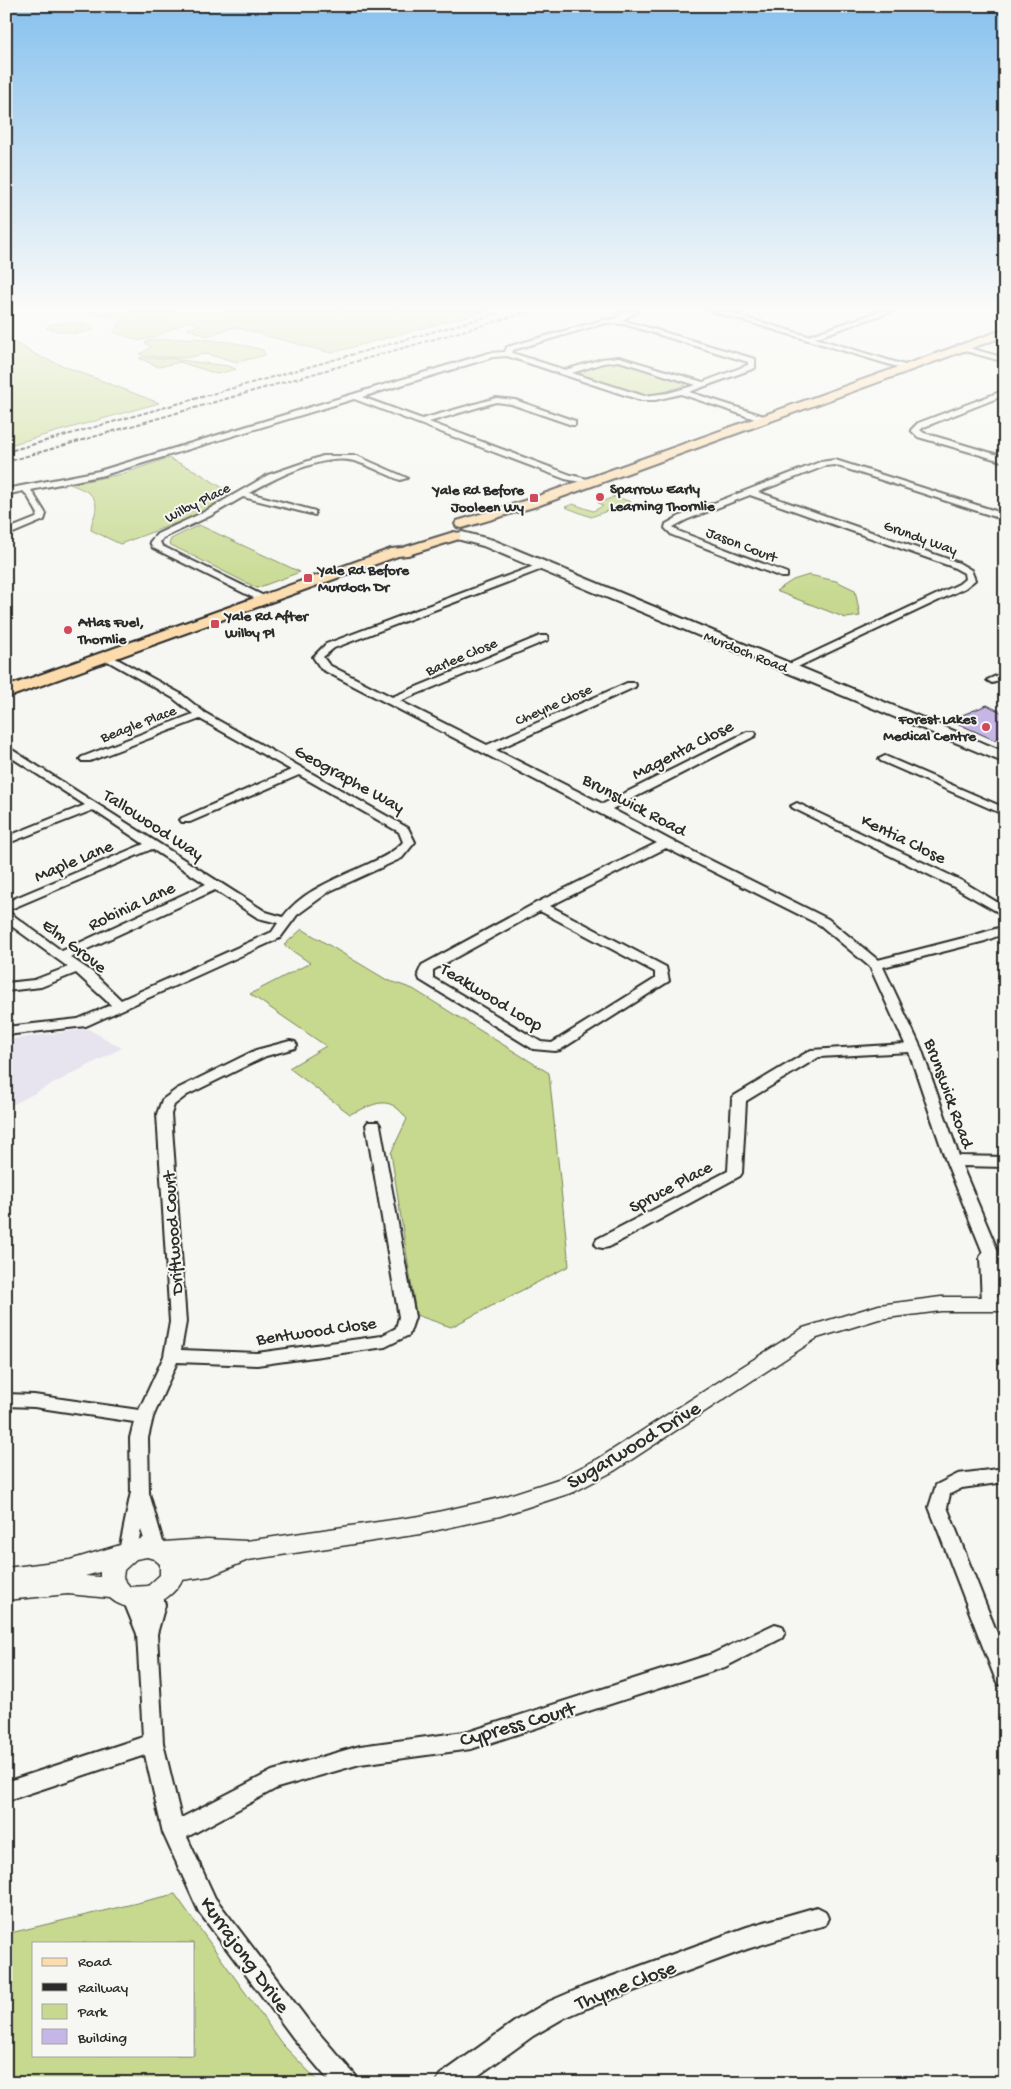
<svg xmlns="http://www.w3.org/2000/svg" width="1011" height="2089" font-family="'Gochi Hand',sans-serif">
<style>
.built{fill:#e7e3ef}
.green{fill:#c6d98e;stroke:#78825c;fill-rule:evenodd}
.building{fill:#c5b6e7;stroke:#2b2b2b}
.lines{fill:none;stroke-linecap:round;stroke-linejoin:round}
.minor-casing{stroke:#2b2b2b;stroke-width:4}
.tertiary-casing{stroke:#2b2b2b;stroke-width:3}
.secondary-casing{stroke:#2b2b2b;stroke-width:4}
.primary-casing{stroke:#2b2b2b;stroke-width:4}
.minor{fill:#f6f6f2;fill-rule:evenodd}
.tertiary{fill:#f6f6f2;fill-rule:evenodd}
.secondary{fill:#f6f6f2;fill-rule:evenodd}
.primary{fill:#fcdcac;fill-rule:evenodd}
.rail{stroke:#2b2b2b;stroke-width:2;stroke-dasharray:4.5 2;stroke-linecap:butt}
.poi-dot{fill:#d1495b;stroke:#f6f6f2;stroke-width:2}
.labels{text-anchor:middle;stroke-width:4;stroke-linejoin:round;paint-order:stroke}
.far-poi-label{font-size:15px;font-weight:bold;fill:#2b2b2b;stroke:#f6f6f2;text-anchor:start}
.far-street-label{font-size:15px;fill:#2b2b2b;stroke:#f6f6f2}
.street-label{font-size:18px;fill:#2b2b2b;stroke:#f6f6f2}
.near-street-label{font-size:21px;fill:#2b2b2b;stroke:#f6f6f2}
</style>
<rect width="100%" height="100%" fill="#f6f6f2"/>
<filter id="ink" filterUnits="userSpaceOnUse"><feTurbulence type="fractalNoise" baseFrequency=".02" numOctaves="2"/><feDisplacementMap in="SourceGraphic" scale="10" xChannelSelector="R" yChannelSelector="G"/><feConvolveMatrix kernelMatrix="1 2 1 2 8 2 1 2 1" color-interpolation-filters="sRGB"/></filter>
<g filter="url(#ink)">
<!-- built -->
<path class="built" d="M88 1029 122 1048 6 1108V1040Z"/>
<!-- green -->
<g class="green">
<path d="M486 311 331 353 234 327 207 336 187 329 200 325 188 321 157 336 139 341 114 332 123 319 89 312Z"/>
<path d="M70 322 90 326 94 330 74 334 46 328 49 325Z"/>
<path d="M195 338 235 343 263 350 265 355 238 362 205 354 183 358 142 356 140 354 151 347 145 343 150 340Z"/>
<path d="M6 340 22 346 38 356 159 403 6 446Z"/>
<path d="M139 358 172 359 228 366 236 369 217 374 180 362 159 367Z"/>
<path d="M611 362H622L685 382V385L655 395H639L580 375 581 371Z"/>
<path d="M168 458 196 471 232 494 190 518 120 544 91 530C91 524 93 520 95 514 100 494 84 490 70 484L122 474Z"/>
<path d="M611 495 631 502 591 517 565 507 573 504 593 511 603 506 598 503 614 497Z"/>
<path d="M199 525 300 572 257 588 169 544 171 539Z"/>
<path d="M809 575 836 581 855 590 860 616 846 618 776 591 793 580Z"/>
<path d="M302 929 387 980 413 989 549 1073 569 1266 451 1327 416 1315 391 1153 407 1119C388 1093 376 1104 350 1114L289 1068 326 1046 250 994 310 963 284 945Z"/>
<path d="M175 1894 282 2044 320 2083H6V1934ZM34 1943H194V2055H34Z"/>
</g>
<!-- building -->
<path class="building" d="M987 705 1005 714V734L994 740 950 720Z"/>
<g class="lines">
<defs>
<g id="minor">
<path d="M628 311H638L622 320 755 359V368L689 392 767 417V421H761L681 394 655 400H640L507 356 493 357 362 397 422 419 496 398 515 400 575 421V425H572L511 404 496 402 429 422 571 475 591 480V484L565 479 354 399 104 475 31 490 46 514 44 520 6 536V530L36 518 38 514 27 495 23 491 6 495V489L99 471 489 353 505 352 507 347 603 320 615 319 619 315ZM605 323 624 324 748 362V365L703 382 619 357 602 359 565 370 512 353 513 350ZM619 361 696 385 668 393 644 396 572 373 603 363Z"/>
<path d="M712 311H723L808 336 881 311H892L815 338 911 367 904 369Z"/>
<path d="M958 345 1005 358V362L958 349Z"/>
<path d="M1005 390V395L924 427 920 430 924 433 1005 457V462L918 437 911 430 918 423Z"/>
<path d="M323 456H357L407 478 400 480C385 474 369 465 354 461 323 453 275 478 249 493L315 511V515L243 497 210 516 163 538 160 542 162 546 266 597V601H260L153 548 150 542 157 534 204 512 268 475Z"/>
<path d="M835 460 1005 514V520L835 465 825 466 758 492 959 563 971 570 975 580 965 588 789 671 784 668 785 666 959 584 965 579 964 573 953 567 750 495 686 520 673 527 678 531 787 573V577H781L672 535 665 528 666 524 680 516 820 462Z"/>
<path d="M542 563 545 564V568L334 648 323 657 329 665 392 697 540 636H548V640L400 701 487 745 627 683H635L636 685 635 687 496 750 603 804 747 732H755L756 734 755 736 612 809 670 840 828 919 878 960 975 935 1005 926V933L985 941 883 967 921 1048 959 1156 1005 1157V1167L962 1166 1005 1268V1294L999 1292 997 1289 998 1303 996 1307 990 1309 984 1307 982 1303 980 1257 983 1253 946 1161 909 1052 819 1057 746 1101 742 1173 740 1176 609 1247 603 1248 597 1247 595 1243 597 1239 728 1171 732 1099 734 1096 811 1050 905 1044 870 967 820 925 666 848 550 906 666 967 669 981 560 1050 555 1051 533 1049 420 980 418 974 422 965 536 903 657 843 321 669 313 657 326 644ZM540 911 655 972V979L552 1043 541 1042 433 978V970Z"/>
<path d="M108 654 181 694 205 713 408 828 415 842 402 858 330 891 297 915 280 938 86 1026 6 1035V1027L78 1019 111 1005 76 973 41 987 6 991V983L34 980 68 967 6 922V912L10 913 62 951 206 884 152 849 6 911V902L144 844 93 810 6 844V837L85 805 6 754V746L266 912 283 917C302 891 336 879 364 866 379 859 392 854 403 842L399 832 299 775 190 822H182L180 820 182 818 291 770 200 719 90 761H82L80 759 82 757 193 714 173 698 104 659V655ZM215 890 258 918 278 923 272 932 121 1000 92 972 70 957Z"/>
<path d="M1005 672V679L992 683 987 680Z"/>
<path d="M885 756 1005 808V815L881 761 879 759Z"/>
<path d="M797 803 960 880 1005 907V916L952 886 793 808 791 806Z"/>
<path d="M290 1041 295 1042 297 1045 295 1048 266 1056 187 1095 174 1105 171 1114 186 1322 181 1350 257 1353 381 1336 396 1328 399 1317 366 1125 368 1122H378L380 1125 415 1317 409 1335 385 1347 257 1365 177 1362 153 1417 148 1438 149 1493 165 1549 163 1554 156 1556 149 1554 141 1530 135 1556 128 1559 121 1556 119 1551 131 1492 130 1438 134 1422 34 1407 6 1406V1394L34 1395 139 1410 164 1356 170 1322 157 1114 162 1100 177 1089 256 1050Z"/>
<path d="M1005 1468V1482L962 1488 950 1494 947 1507 1005 1653V1686L998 1684 995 1678 929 1507 936 1485 958 1474Z"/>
<path d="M154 1586 161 1588 165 1605 157 1634 163 1743 181 1818 272 1771 360 1746 471 1731 712 1654 775 1624 782 1626 785 1632 782 1638 725 1667 471 1749 360 1764 277 1788 187 1837 215 1898 310 2023 355 2075 359 2083H331L294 2039 199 1912 163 1833 145 1755 6 1801V1782L143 1737 137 1634 122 1597 124 1591 131 1589 138 1591 145 1607V1594L147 1588Z"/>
<path d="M817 1907 825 1911 828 1918 825 1925 747 1949 587 2008 564 2018 533 2036 468 2083H436L440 2075 517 2020 548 2002 583 1987 747 1927Z"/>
</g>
<path id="tertiary" d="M941 1297H1005V1311H941L879 1319 817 1338 614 1471 574 1492 500 1516 420 1534 248 1560 210 1576 182 1580C169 1605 133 1618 110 1598L68 1594 6 1600V1568L70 1560 147 1537 164 1542 207 1539 246 1541 420 1516 500 1498 558 1479 598 1459 803 1328 879 1305ZM147 1557 154 1559 160 1564V1575L148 1586 130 1587 123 1578 124 1570 136 1559ZM100 1572V1577L85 1576Z"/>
<path id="secondary" d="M462 532 493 540 1005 752V763L483 546 457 539 455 536 457 533Z"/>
<g id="primary">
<path d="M1005 329V336L537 506 462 528 457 527 455 524 457 521 527 500Z"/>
<path d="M454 532 459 533 461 536 459 539 408 555 398 556 6 698V687L391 549 402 548Z"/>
</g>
</defs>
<!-- minor casing -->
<use href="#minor" class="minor-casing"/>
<!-- tertiary casing -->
<use href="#tertiary" class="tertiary-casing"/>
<!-- secondary casing -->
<use href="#secondary" class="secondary-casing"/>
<!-- primary casing -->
<use href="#primary" class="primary-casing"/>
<!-- minor -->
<use href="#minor" class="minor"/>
<!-- tertiary -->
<use href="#tertiary" class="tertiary"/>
<!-- secondary -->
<use href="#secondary" class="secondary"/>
<!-- primary -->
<use href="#primary" class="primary"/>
<!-- rail -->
<g class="rail">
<path d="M6 452 500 313"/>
<path d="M6 462 532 311"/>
</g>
</g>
</g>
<!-- sky -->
<linearGradient id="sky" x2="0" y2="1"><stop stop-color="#87c1ee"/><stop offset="0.51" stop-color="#fbfbf9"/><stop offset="1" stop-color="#fbfbf9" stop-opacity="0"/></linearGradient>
<rect width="1011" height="604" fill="url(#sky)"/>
<!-- markers -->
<g class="poi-dot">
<circle cx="600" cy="497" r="5"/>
<rect x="529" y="493" width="10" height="10" rx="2.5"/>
<rect x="303" y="573" width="10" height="10" rx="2.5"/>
<rect x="210" y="619" width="10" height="10" rx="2.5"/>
<circle cx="68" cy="630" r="5"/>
<circle cx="986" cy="727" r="5"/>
</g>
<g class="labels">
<!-- far-poi labels -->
<g class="far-poi-label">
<text x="610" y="493">Sparrow Early<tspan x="610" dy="17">Learning Thornlie</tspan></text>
<text x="524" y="494" text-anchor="end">Yale Rd Before<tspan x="524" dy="17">Jooleen Wy</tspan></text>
<text x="318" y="574">Yale Rd Before<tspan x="318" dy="17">Murdoch Dr</tspan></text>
<text x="225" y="620">Yale Rd After<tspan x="225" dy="17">Wilby Pl</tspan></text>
<text x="78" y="626">Atlas Fuel,<tspan x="78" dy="17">Thornlie</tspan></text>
<text x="976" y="723" text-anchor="end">Forest Lakes<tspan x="976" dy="17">Medical Centre</tspan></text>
</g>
<!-- far-street labels -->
<g class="far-street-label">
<text transform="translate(197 502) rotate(-27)" y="5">Wilby Place</text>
<text transform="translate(921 537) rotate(20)" y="5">Grundy Way</text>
<text transform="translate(742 544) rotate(21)" y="5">Jason Court</text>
<text transform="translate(746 651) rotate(22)" y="5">Murdoch Road</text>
<text transform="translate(461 656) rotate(-23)" y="5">Barlee Close</text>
<text transform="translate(553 704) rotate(-24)" y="5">Cheyne Close</text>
<text transform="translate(138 723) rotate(-21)" y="5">Beagle Place</text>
</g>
<!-- street labels -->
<g class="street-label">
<text transform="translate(682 749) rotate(-27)" y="6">Magenta Close</text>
<text transform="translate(350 778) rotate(29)" y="6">Geographe Way</text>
<text transform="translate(635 804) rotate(28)" y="6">Brunswick Road</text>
<text transform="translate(154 824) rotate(33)" y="6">Tallowood Way</text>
<text transform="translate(904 838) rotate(26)" y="6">Kentia Close</text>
<text transform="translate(73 860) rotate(-23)" y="6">Maple Lane</text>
<text transform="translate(131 905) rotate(-25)" y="6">Robinia Lane</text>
<text transform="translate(75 945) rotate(38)" y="6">Elm Grove</text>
<text transform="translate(492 996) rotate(31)" y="6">Teakwood Loop</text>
<text transform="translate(950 1093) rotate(70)" y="6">Brunswick Road</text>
<text transform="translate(670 1186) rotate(-28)" y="6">Spruce Place</text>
<text transform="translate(172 1233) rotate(-94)" y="6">Driftwood Court</text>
<text transform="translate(316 1330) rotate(-8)" y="6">Bentwood Close</text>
</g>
<!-- near-street labels -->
<g class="near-street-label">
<text transform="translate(633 1444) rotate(-31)" y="7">Sugarwood Drive</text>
<text transform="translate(517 1723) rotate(-16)" y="7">Cypress Court</text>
<text transform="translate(246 1954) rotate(54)" y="7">Kurrajong Drive</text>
<text transform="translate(625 1984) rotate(-21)" y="7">Thyme Close</text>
</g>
</g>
<!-- margin -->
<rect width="1011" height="2089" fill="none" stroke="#f6f6f2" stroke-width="25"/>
<rect x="12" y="12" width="986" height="2064" fill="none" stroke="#2b2b2b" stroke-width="2" filter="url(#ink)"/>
<!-- legend -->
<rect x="32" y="1942" width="162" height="115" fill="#f6f6f2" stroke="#a5a5a2"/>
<rect x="42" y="1958" width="25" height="8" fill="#fcdcac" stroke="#a5a5a2"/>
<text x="78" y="1966" font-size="15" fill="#2b2b2b">Road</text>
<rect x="42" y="1983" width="25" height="8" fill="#2b2b2b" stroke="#a5a5a2"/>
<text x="78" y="1992" font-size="15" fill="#2b2b2b">Railway</text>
<rect x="42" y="2004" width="25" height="15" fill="#c6d98e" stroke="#a5a5a2"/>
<text x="78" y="2016" font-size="15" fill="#2b2b2b">Park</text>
<rect x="42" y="2029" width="25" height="15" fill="#c5b6e7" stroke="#a5a5a2"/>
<text x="78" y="2042" font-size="15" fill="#2b2b2b">Building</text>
</svg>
